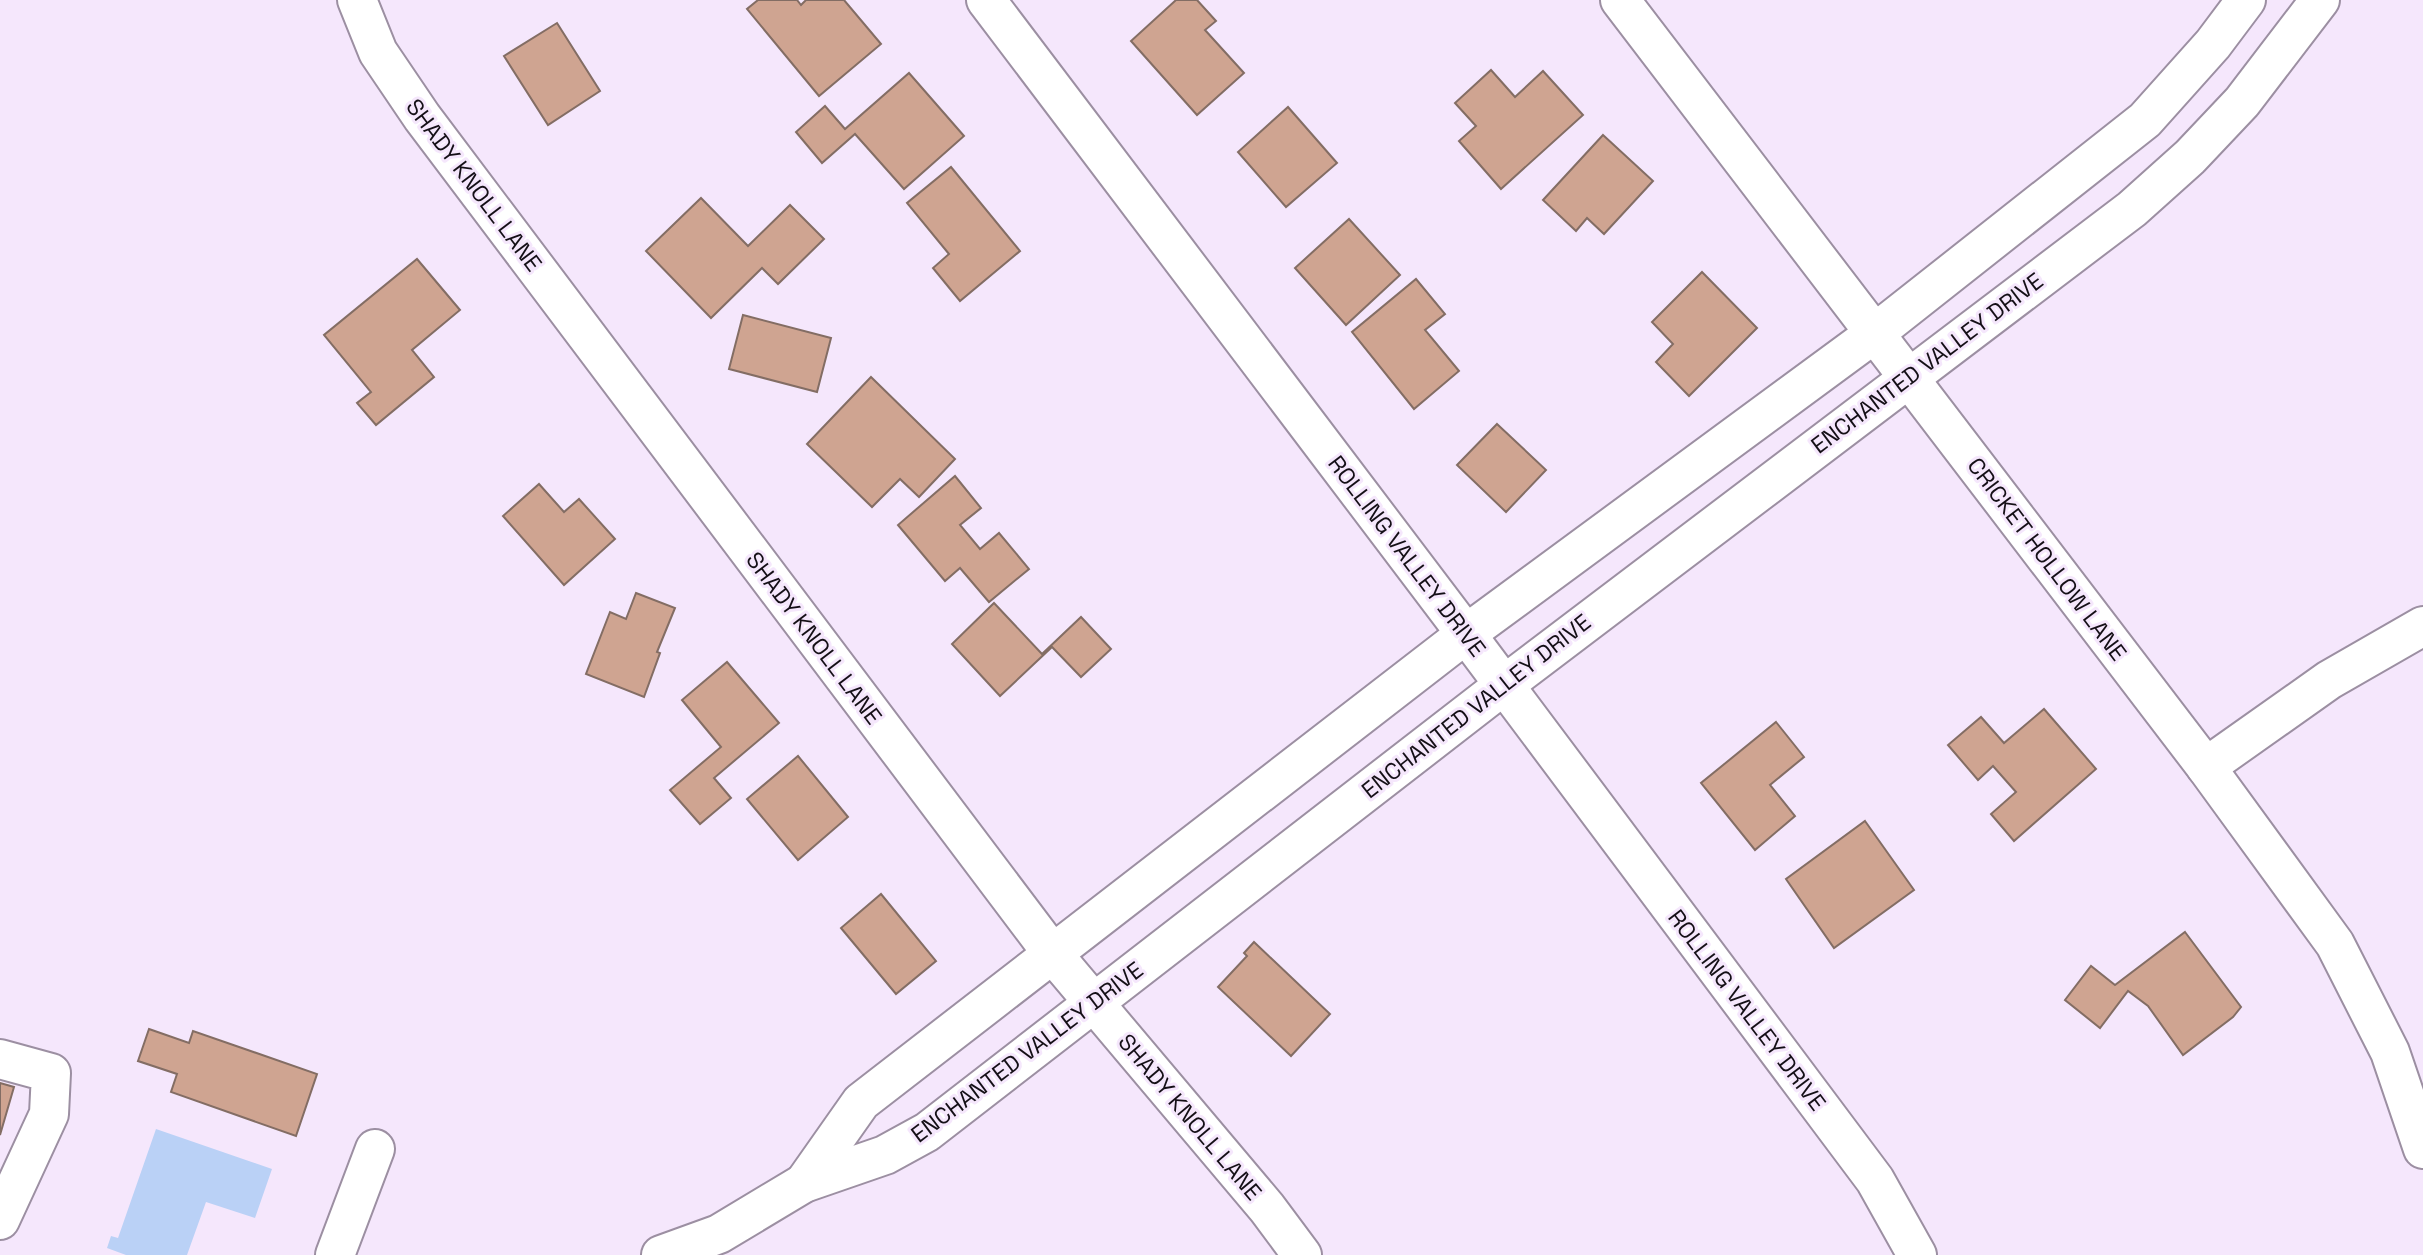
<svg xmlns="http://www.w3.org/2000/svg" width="2423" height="1255" font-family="'Space Grotesk',sans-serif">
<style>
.water{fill:#bad1f6}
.building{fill:#cfa491;stroke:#836d64;stroke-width:2}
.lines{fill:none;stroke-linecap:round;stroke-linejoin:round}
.minor-casing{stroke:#9c8fa2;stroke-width:42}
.minor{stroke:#fff;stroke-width:38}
.labels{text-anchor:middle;stroke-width:6;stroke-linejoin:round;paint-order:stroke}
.street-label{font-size:23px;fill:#140f16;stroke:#f5e7fc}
</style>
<rect width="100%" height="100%" fill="#f5e7fc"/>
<!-- water -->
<path class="water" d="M156 1129 272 1169 255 1218 206 1202 187 1255H126L107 1248 111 1236 118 1238Z"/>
<!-- building -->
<g class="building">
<path d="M758 0H797L801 5 806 0H844L881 44 819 96 747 9Z"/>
<path d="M1176 0H1197L1216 21 1205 30 1244 73 1197 115 1131 41Z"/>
<path d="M557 23 600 91 548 125 504 56Z"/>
<path d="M1491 70 1515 97 1543 71 1583 115 1501 189 1459 141 1476 126 1455 103Z"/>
<path d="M909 73 964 136 904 189 855 134 822 163 796 132 825 106 845 129Z"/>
<path d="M1288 107 1337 163 1286 207 1238 152Z"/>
<path d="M1603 135 1653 181 1604 234 1587 218 1576 231 1543 200Z"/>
<path d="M951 167 1020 251 960 301 933 268 949 254 907 203Z"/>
<path d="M701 198 748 246 790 205 824 239 778 284 762 268 711 318 646 251Z"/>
<path d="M1349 219 1400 275 1346 325 1295 268Z"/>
<path d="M417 259 460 310 412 350 434 377 376 425 357 403 371 392 324 335Z"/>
<path d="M1702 272 1757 328 1689 396 1656 362 1673 344 1652 322Z"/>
<path d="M1416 279 1445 314 1425 330 1459 371 1414 409 1352 332Z"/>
<path d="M743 315 831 338 817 392 729 369Z"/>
<path d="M871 377 955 459 919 497 900 479 872 507 807 444Z"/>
<path d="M1497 424 1546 470 1506 512 1457 465Z"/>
<path d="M955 476 981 508 960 525 980 549 999 533 1029 569 989 602 960 568 945 581 898 525Z"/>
<path d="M539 484 564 512 579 499 615 539 564 585 503 516Z"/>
<path d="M636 593 675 608 657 652 660 653 644 697 586 674 610 612 626 619Z"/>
<path d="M994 603 1042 654 1081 617 1111 649 1081 677 1052 647 1000 696 952 644Z"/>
<path d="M727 662 779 723 714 778 731 798 700 824 670 790 721 747 682 700Z"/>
<path d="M2044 709 2096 769 2014 841 1991 814 2016 792 1993 766 1978 780 1948 745 1981 717 2004 743Z"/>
<path d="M1776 722 1804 757 1770 785 1795 816 1755 850 1701 783Z"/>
<path d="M798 756 848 817 798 860 747 799Z"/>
<path d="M1865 821 1914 890 1834 948 1786 879Z"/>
<path d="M881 894 936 961 896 994 841 928Z"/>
<path d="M2185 932 2241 1007 2233 1017 2183 1055 2148 1006 2128 991 2100 1028 2065 1000 2091 966 2115 985Z"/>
<path d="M1254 942 1330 1014 1291 1056 1218 987 1247 956 1244 953Z"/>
<path d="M149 1029 189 1043 193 1031 317 1074 296 1136 171 1092 177 1074 138 1061Z"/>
<path d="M0 1083 14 1087 0 1135Z"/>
</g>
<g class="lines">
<defs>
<g id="minor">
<path d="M357 0 378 52 422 117 1052 953 1267 1208 1302 1255"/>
<path d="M986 0 1466 634 1875 1180 1917 1255"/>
<path d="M1620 0 2206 767 2335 944 2390 1052 2423 1149"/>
<path d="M2206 767 2329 680 2423 626"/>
<path d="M0 1059 51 1073 49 1114 0 1220"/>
<path d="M804 1183 861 1102 1466 634 1875 333 2145 120 2213 44 2246 0"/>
<path d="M335 1255 375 1149"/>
<path d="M661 1255 719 1234 804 1183 885 1155 927 1132 1504 685 2132 209 2190 157 2242 102 2320 0"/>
</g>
</defs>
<!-- minor casing -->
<use href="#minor" class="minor-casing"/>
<!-- minor -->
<use href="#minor" class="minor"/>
</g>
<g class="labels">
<!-- street labels -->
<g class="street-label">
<text transform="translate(474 185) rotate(53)" y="8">SHADY KNOLL LANE</text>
<text transform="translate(1927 363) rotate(-37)" y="8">ENCHANTED VALLEY DRIVE</text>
<text transform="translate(1407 556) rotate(53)" y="8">ROLLING VALLEY DRIVE</text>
<text transform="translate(2047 559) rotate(53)" y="8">CRICKET HOLLOW LANE</text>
<text transform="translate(814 638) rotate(53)" y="8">SHADY KNOLL LANE</text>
<text transform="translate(1476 706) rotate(-38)" y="8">ENCHANTED VALLEY DRIVE</text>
<text transform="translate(1747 1010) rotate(53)" y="8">ROLLING VALLEY DRIVE</text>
<text transform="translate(1027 1052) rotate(-37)" y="8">ENCHANTED VALLEY DRIVE</text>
<text transform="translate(1190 1117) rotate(50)" y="8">SHADY KNOLL LANE</text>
</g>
</g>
</svg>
